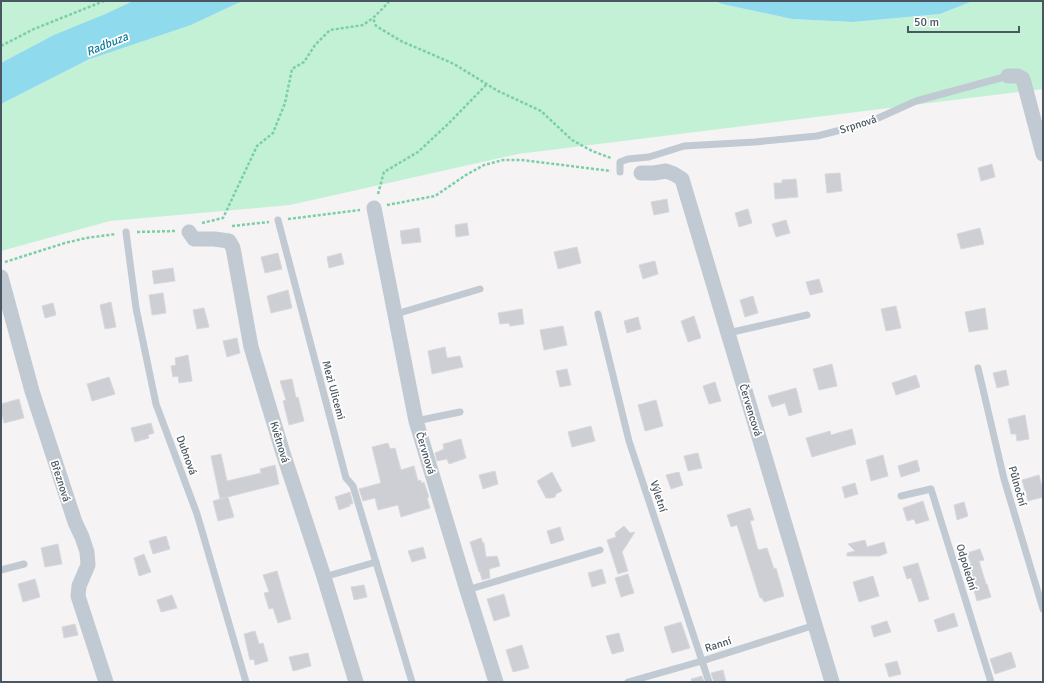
<svg xmlns="http://www.w3.org/2000/svg" width="1044" height="683" font-family="Signika,sans-serif">
<style>
.green{fill:#c3f1d5}
.water{fill:#90daee}
.building{fill:#cdcfd5;stroke:#d7d9de}
.lines{fill:none;stroke-linecap:round;stroke-linejoin:round}
.path{stroke:#7ad0a6;stroke-width:2.5;stroke-dasharray:3 2;stroke-linecap:butt}
.lane{stroke:#c1cad2;stroke-width:7}
.street{stroke:#c1cad2;stroke-width:15}
.labels{text-anchor:middle;stroke-width:3.5;stroke-linejoin:round;paint-order:stroke}
.street-label{font-size:11px;fill:#4a5661;stroke:#fff}
.water-label{font-size:12px;font-style:italic;fill:#0c7c9b;stroke:#fff}
</style>
<rect width="100%" height="100%" fill="#f5f3f3"/>
<!-- green -->
<g class="green">
<path d="M1 1H133L1 63Z"/>
<path d="M246 1H715L722 4 792 19 853 22 940 14 973 1H1043V89L518 154 290 205 110 221 1 251V104L97 56 191 25 238 3Z"/>
</g>
<!-- water -->
<g class="water">
<path d="M133 1H246L238 3 191 25 90 59 1 104V63L54 35 103 15Z"/>
<path d="M715 1H973L940 14 853 22 792 19 722 4Z"/>
</g>
<!-- building -->
<g class="building">
<path d="M992 164 995 177 981 181 978 168Z"/>
<path d="M840 173 842 191 827 193 825 174Z"/>
<path d="M796 179 798 197 775 199 774 183H782V180Z"/>
<path d="M667 199 669 212 654 215 651 202Z"/>
<path d="M748 209 752 223 739 227 735 213Z"/>
<path d="M786 220 790 233 776 237 772 224Z"/>
<path d="M467 223 469 235 456 237 455 225Z"/>
<path d="M419 228 421 242 402 244 400 231Z"/>
<path d="M980 228 984 244 961 249 957 234Z"/>
<path d="M577 247 581 263 558 269 554 252Z"/>
<path d="M278 253 282 269 265 273 261 257Z"/>
<path d="M341 253 344 264 329 268 327 257Z"/>
<path d="M655 261 658 274 643 279 639 265Z"/>
<path d="M173 268 175 281 154 284 152 271Z"/>
<path d="M819 279 823 292 810 295 806 282Z"/>
<path d="M288 290 292 308 271 313 267 296Z"/>
<path d="M163 293 166 313 152 315 149 295Z"/>
<path d="M753 296 758 313 745 317 740 300Z"/>
<path d="M111 302 116 327 105 329 100 305Z"/>
<path d="M53 303 56 315 45 318 42 306Z"/>
<path d="M896 306 901 328 886 331 881 309Z"/>
<path d="M204 308 209 327 197 329 193 310Z"/>
<path d="M985 308 988 329 969 332 965 312Z"/>
<path d="M522 309 524 324 510 326 509 323 500 324 498 313Z"/>
<path d="M694 316 701 338 688 342 681 321Z"/>
<path d="M638 317 641 329 627 333 624 321Z"/>
<path d="M563 326 567 345 544 350 540 330Z"/>
<path d="M237 338 240 353 227 357 223 341Z"/>
<path d="M445 347 447 358 460 356 463 367 432 374 428 351Z"/>
<path d="M188 355 192 381 179 383 178 376 173 377 171 366 176 365 175 358Z"/>
<path d="M832 364 837 386 819 390 813 369Z"/>
<path d="M567 369 571 385 560 387 556 371Z"/>
<path d="M1006 370 1009 385 997 388 993 373Z"/>
<path d="M916 375 920 387 896 395 892 383Z"/>
<path d="M109 377 115 394 92 401 87 384Z"/>
<path d="M292 379 296 398 298 397 304 421 289 425 283 401 286 400 280 381Z"/>
<path d="M715 382 721 401 709 404 703 386Z"/>
<path d="M796 388 802 412 789 416 785 403 772 407 768 396Z"/>
<path d="M19 399 24 418 4 423 1 410V404Z"/>
<path d="M656 400 663 426 645 431 638 405Z"/>
<path d="M1025 415 1029 439 1017 441 1016 434H1011L1008 419Z"/>
<path d="M151 423 154 433 148 435 149 438 135 442 131 428Z"/>
<path d="M591 426 595 441 572 447 568 432Z"/>
<path d="M852 429 856 444 812 457 806 438 830 431 831 435Z"/>
<path d="M461 439 466 458 449 464 447 459 437 461 435 453 444 449 443 444Z"/>
<path d="M388 443 390 449 395 448 401 470 414 466 418 481 421 480V483L424 482 429 497 427 498 430 508 401 517 398 505 378 510 375 498 363 501 359 489 381 483 372 447Z"/>
<path d="M698 453 702 468 688 471 684 456Z"/>
<path d="M221 454 227 481 261 473 260 469 275 465 279 484 220 499 211 456Z"/>
<path d="M883 455 888 476 871 481 866 460Z"/>
<path d="M917 460 920 471 901 477 898 466Z"/>
<path d="M495 471 498 484 483 489 479 475Z"/>
<path d="M552 472 562 491 556 494 555 497 551 498H546L537 481Z"/>
<path d="M679 472 683 485 671 489 666 475Z"/>
<path d="M1039 475 1043 491V497L1028 501 1022 480Z"/>
<path d="M855 483 858 494 845 498 842 487Z"/>
<path d="M350 492 353 504H350V506L339 510 335 497Z"/>
<path d="M228 497 234 517 218 521 213 501Z"/>
<path d="M923 501 929 520 916 524 914 519 907 521 903 508Z"/>
<path d="M964 502 968 516 957 520 954 505Z"/>
<path d="M750 508 754 520 750 521 758 550 767 548 774 569 776 568 784 596 764 602 762 598H760L737 525 731 527 727 515Z"/>
<path d="M624 526 630 533 635 532 622 552 628 571 618 574 607 540 616 537 615 533Z"/>
<path d="M560 527 564 540 551 544 547 531Z"/>
<path d="M166 536 170 549 153 554 149 541Z"/>
<path d="M481 538 483 543H484L486 557 497 556 500 566 489 569 490 578 482 580 480 572H479L470 542Z"/>
<path d="M865 540 867 547 884 542 887 553 879 556H847V553L855 551 848 544Z"/>
<path d="M58 544 62 564 45 567 41 548Z"/>
<path d="M423 547 426 558 412 562 408 551Z"/>
<path d="M980 549 984 560 979 561 986 584H987L991 597 977 601 967 566 971 564 967 553Z"/>
<path d="M144 554 151 572 139 576 134 558Z"/>
<path d="M918 563 929 599 919 602 911 578 907 579 903 567Z"/>
<path d="M602 569 606 583 592 587 588 573Z"/>
<path d="M277 571 291 619 278 623 273 608 269 609 264 593 269 592 263 575Z"/>
<path d="M628 574 634 593 621 597 615 578Z"/>
<path d="M873 576 879 596 859 602 853 582Z"/>
<path d="M35 579 40 597 23 602 18 584Z"/>
<path d="M364 585 367 597 354 600 351 587Z"/>
<path d="M504 594 510 616 494 621 487 599Z"/>
<path d="M172 595 177 608 161 612 157 600Z"/>
<path d="M954 613 958 626 938 632 934 620Z"/>
<path d="M887 621 891 632 874 637 871 626Z"/>
<path d="M681 622 690 648 672 653 664 627Z"/>
<path d="M75 624 78 635 64 638 62 627Z"/>
<path d="M255 631 259 644 263 643 268 661 255 665 254 659 250 660 244 634Z"/>
<path d="M619 633 624 651 612 654 606 636Z"/>
<path d="M522 645 529 668 513 672 506 650Z"/>
<path d="M1011 652 1016 667 995 674 990 659Z"/>
<path d="M308 653 311 666 293 671 289 657Z"/>
<path d="M897 661 901 674 889 677 885 664Z"/>
<path d="M723 670 726 682H714L711 673Z"/>
<path d="M702 676 704 682H692L691 679Z"/>
</g>
<g class="lines">
<!-- path -->
<g class="path">
<path d="M389 1 387 4 373 18 376 26 401 41 454 64 498 91 541 111 572 140 592 151 611 158"/>
<path d="M1 46 34 29 104 1"/>
<path d="M378 194 384 172 418 152 448 124 487 84"/>
<path d="M387 205 435 196 466 175 484 165 503 160H522L611 171"/>
<path d="M288 219 360 210"/>
<path d="M202 223 223 218 257 146 273 133 285 103 292 69 304 62 315 45 330 30 363 25 373 18"/>
<path d="M232 226 269 222"/>
<path d="M137 232 176 231"/>
<path d="M5 262 65 243 86 238 116 234"/>
</g>
<!-- lane -->
<g class="lane">
<path d="M620 172V162L628 159 649 157 684 146 755 142 817 136 865 124 916 101 1008 76"/>
<path d="M278 220 346 478 353 486 412 682"/>
<path d="M126 232 136 308 156 404 197 514 246 682"/>
<path d="M396 314 480 289"/>
<path d="M598 314 629 441 709 682"/>
<path d="M728 333 807 315"/>
<path d="M978 368 1004 479 1043 609"/>
<path d="M416 421 460 412"/>
<path d="M901 496 931 489 991 682"/>
<path d="M1 570 24 564"/>
<path d="M324 577 376 562"/>
<path d="M467 590 600 550"/>
<path d="M628 682 702 661 815 625"/>
</g>
<!-- street -->
<g class="street">
<path d="M1008 76H1018L1023 79 1043 154"/>
<path d="M641 173H654L666 171 674 174 682 179 832 682"/>
<path d="M374 208 416 421 467 590 496 682"/>
<path d="M189 232 194 239H214L229 241 233 248 251 347 283 453 324 577 356 682"/>
<path d="M1 277 32 391 75 522 82 537 87 552 88 565 79 586 78 596 106 682"/>
</g>
</g>
<g class="labels">
<!-- street labels -->
<g class="street-label">
<text transform="translate(858 124) rotate(-18)" y="4">Srpnová</text>
<text transform="translate(334 390) rotate(75)" y="4">Mezi Ulicemi</text>
<text transform="translate(751 410) rotate(73)" y="4">Červencová</text>
<text transform="translate(280 442) rotate(73)" y="4">Květnová</text>
<text transform="translate(426 453) rotate(73)" y="4">Červnová</text>
<text transform="translate(187 455) rotate(70)" y="4">Dubnová</text>
<text transform="translate(61 481) rotate(72)" y="4">Březnová</text>
<text transform="translate(1018 486) rotate(74)" y="4">Půlnoční</text>
<text transform="translate(659 496) rotate(72)" y="4">Výletní</text>
<text transform="translate(967 567) rotate(73)" y="4">Odpolední</text>
<text transform="translate(718 644) rotate(-18)" y="4">Ranní</text>
</g>
<!-- water labels -->
<g class="water-label">
<text transform="translate(107 44) rotate(-22)" y="4">Radbuza</text>
</g>
</g>
<!-- border -->
<rect width="1044" height="683" fill="none" stroke="#4a5661" stroke-width="4"/>
<!-- scale -->
<path d="M908 26v6h111v-6" fill="none" stroke="#4a5661" stroke-width="2"/>
<text x="914" y="26" font-size="12" fill="#4a5661" stroke="#ffffff" stroke-width="3" paint-order="stroke">50 m</text>
</svg>
